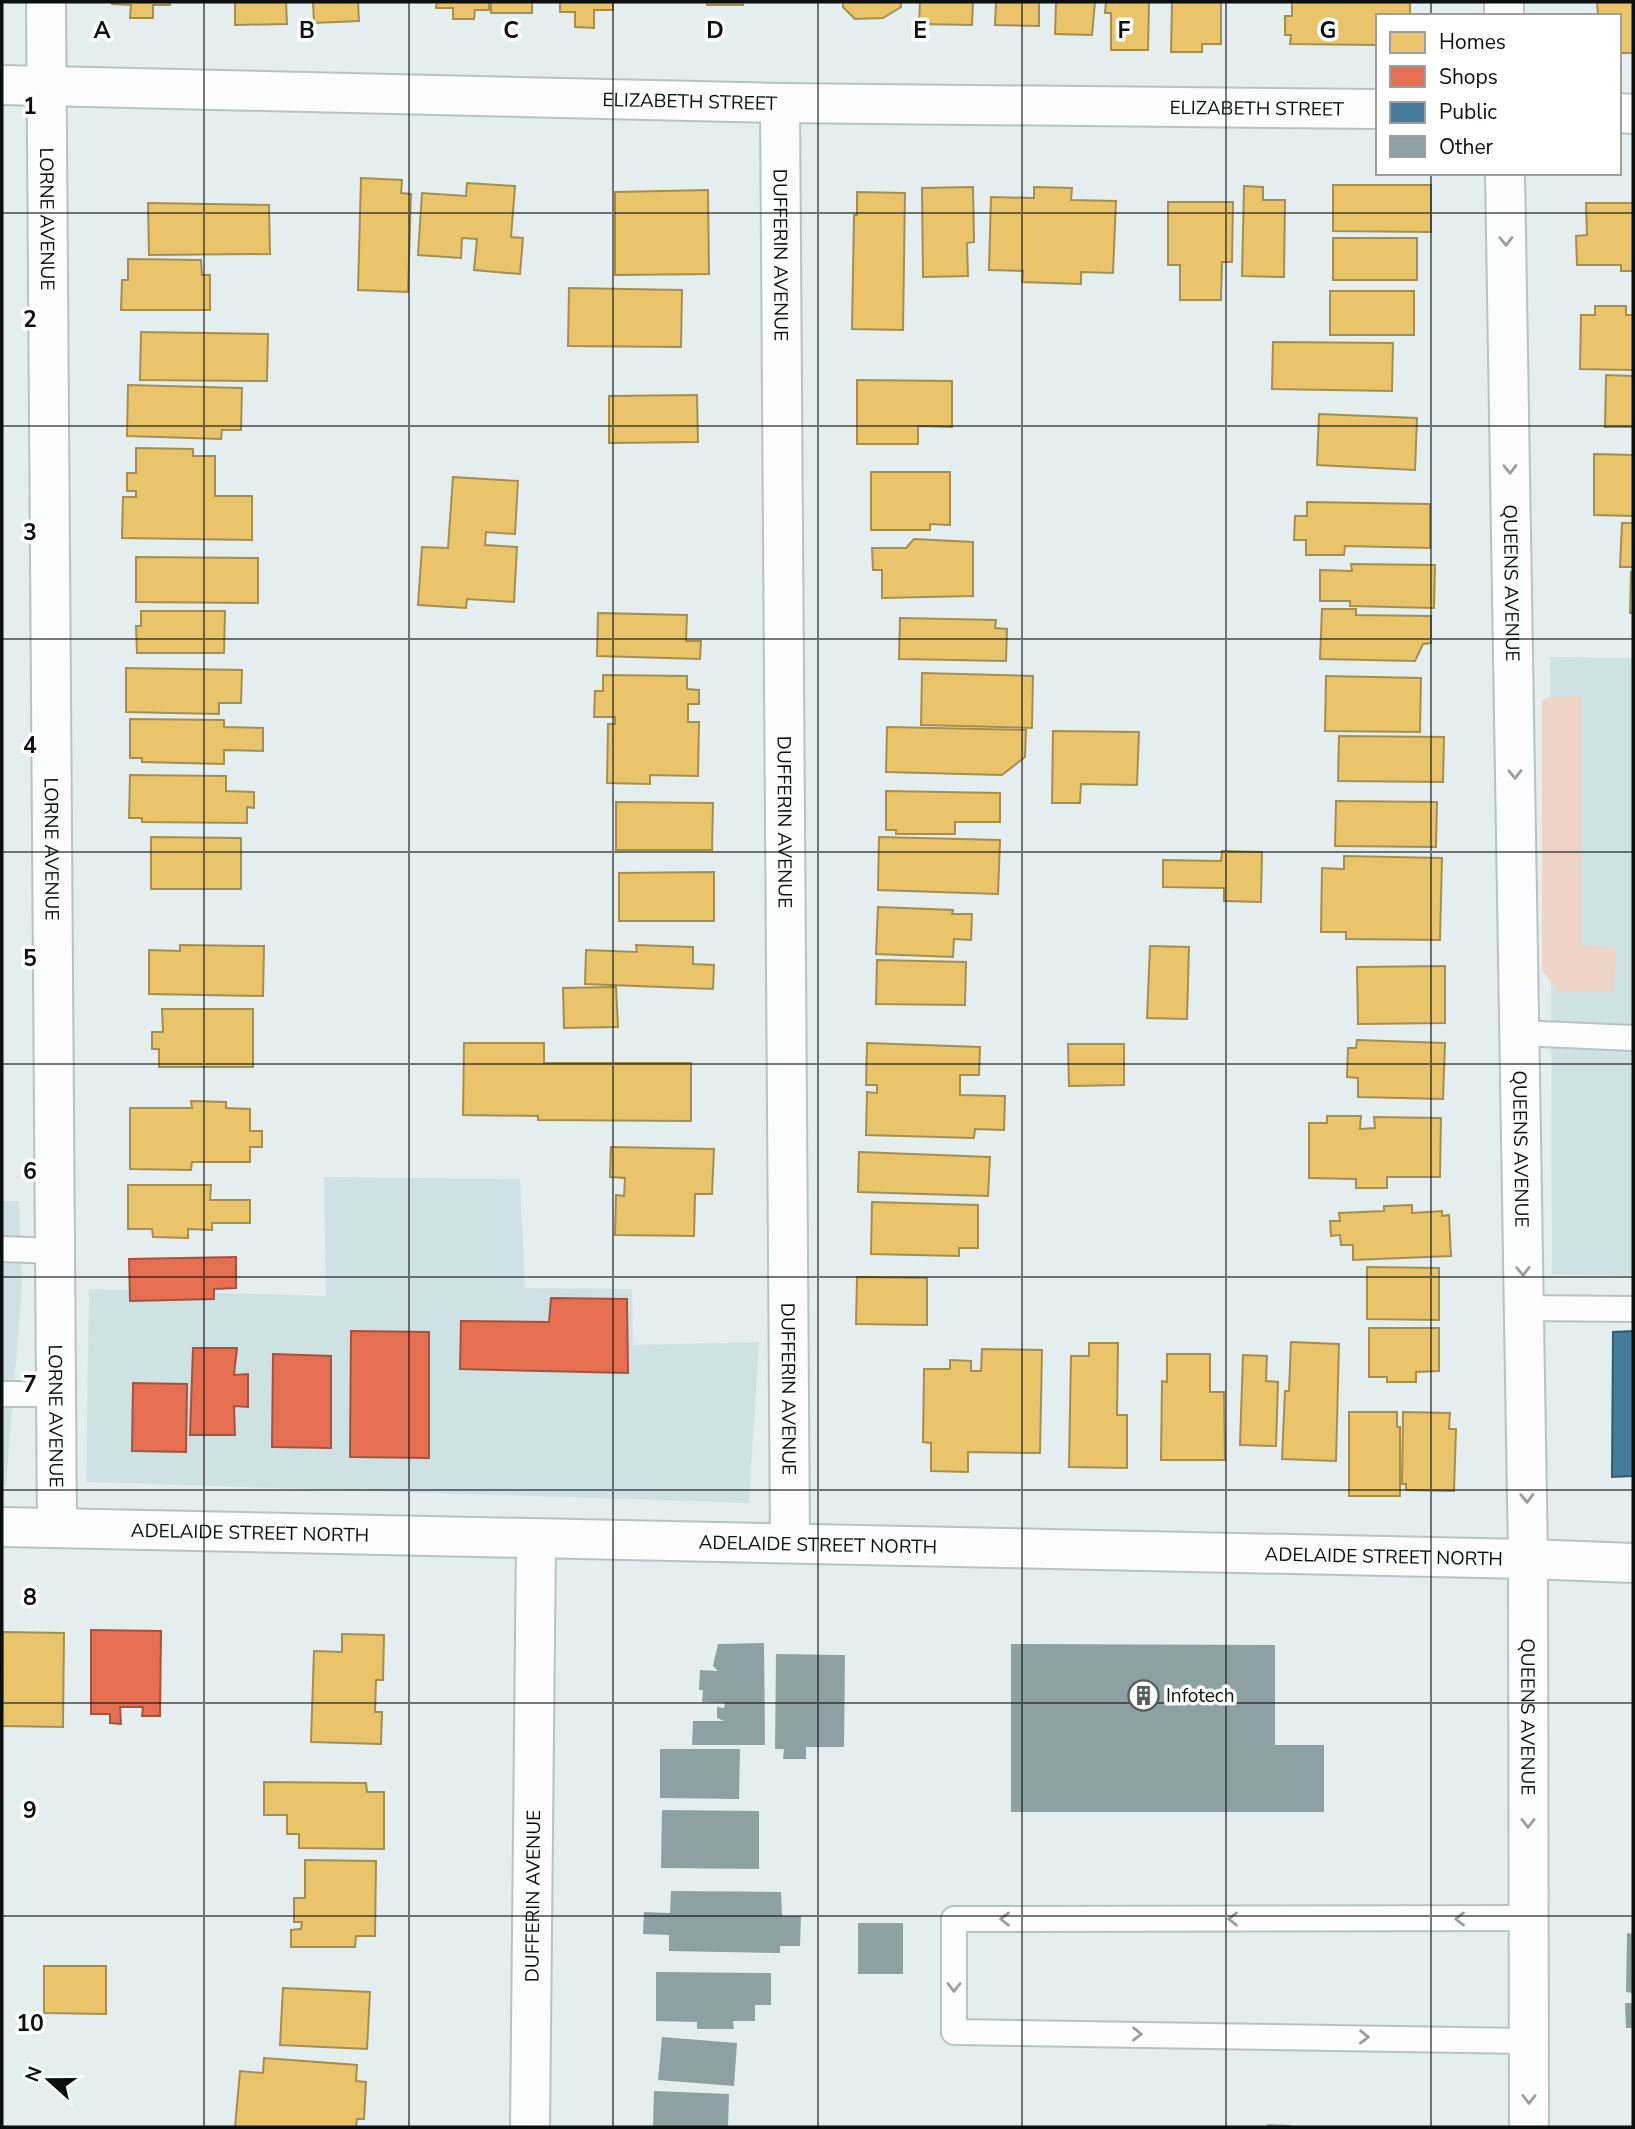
<svg xmlns="http://www.w3.org/2000/svg" width="1635" height="2129" font-family="'Nunito Sans',sans-serif">
<style>
.built{fill:#cfe2e3}
.green{fill:#eed3c7}
.homes{fill:#e9c46a;stroke:#a68e4f;stroke-width:2}
.shops{fill:#e76f51;stroke:#a5523e;stroke-width:2}
.public{fill:#457b9d;stroke:#335b73;stroke-width:2}
.building{fill:#8da1a3}
.lines{fill:none;stroke-linecap:round;stroke-linejoin:round}
.lane-casing{stroke:#bac1c2;stroke-width:28}
.street-casing{stroke:#bac1c2;stroke-width:42}
.secondary-casing{stroke:#bac1c2;stroke-width:42}
.lane{stroke:#fbfcfd;stroke-width:24}
.street{stroke:#fbfcfd;stroke-width:38}
.secondary{stroke:#fbfcfd;stroke-width:38}
.oneway{stroke:#9b9d9e}
.grid{fill:none;stroke:#0a0f10;stroke-width:2;stroke-opacity:0.55}
.labels{text-anchor:middle;stroke-width:7;stroke-linejoin:round;paint-order:stroke}
.street-label{font-size:19px;fill:#0a0f10;stroke:#fff}
.poi-label{font-size:19px;fill:#0a0f10;stroke:#fff;text-anchor:start}
.grid-label{font-size:23px;text-anchor:middle;font-weight:bold;fill:#0a0f10;stroke:#fff;stroke-width:7;stroke-linejoin:round;paint-order:stroke}
</style>
<rect width="100%" height="100%" fill="#e4eeef"/>
<!-- built -->
<g class="built">
<path d="M1550 657 1633 658V1276L1552 1274Z"/>
<path d="M324 1177 520 1179 525 1288 632 1289 633 1345 759 1342 749 1503 86 1482 89 1289 326 1296Z"/>
<path d="M2 1201H19L22 1286 6 1485H2Z"/>
</g>
<!-- green -->
<path class="green" d="M1581 696V946L1616 947 1614 992H1558L1542 969V700L1550 697Z"/>
<!-- homes -->
<g class="homes">
<path d="M112 2H170V5H153V18H130L131 5 112 4Z"/>
<path d="M235 2H286L287 24 235 25Z"/>
<path d="M313 2H358L359 21 314 23Z"/>
<path d="M437 2H489V10H475L474 19H453V8H436Z"/>
<rect x="491" y="2" width="41" height="11"/>
<path d="M560 2H613V10H594V28L575 27V12H560Z"/>
<rect x="707" y="2" width="36" height="3"/>
<path d="M843 2H901V7L883 18 855 19 843 7Z"/>
<path d="M920 2H973L972 25 919 24Z"/>
<path d="M996 2H1039V26L995 25Z"/>
<path d="M1056 2H1095L1092 35 1055 34Z"/>
<path d="M1106 2H1149L1148 50H1111V13H1105Z"/>
<path d="M1172 2H1221V44H1202V52H1171Z"/>
<path d="M1292 2H1410V16H1378V45L1290 44 1291 35H1285V16H1292Z"/>
<path d="M1597 2H1633V53H1621L1619 16H1583L1598 15Z"/>
<path d="M361 178 402 180 401 193 411 194 408 292 358 290Z"/>
<path d="M467 183 515 186 511 237 523 238 520 274 474 270 477 239 462 238 461 258 418 255 422 193 466 196Z"/>
<path d="M1333 185H1431V232L1333 231Z"/>
<path d="M1244 186 1263 187V200H1285L1284 277 1242 276Z"/>
<path d="M973 187 974 242 967 243 968 276 923 277 922 188Z"/>
<path d="M1034 187 1072 188 1071 200 1116 201 1113 273 1081 272V284L1022 282 1023 271 989 270 991 197 1034 198Z"/>
<path d="M708 190 709 274 615 275V192Z"/>
<path d="M857 192 905 193 903 330 852 329 854 215H857Z"/>
<path d="M1168 202H1233L1232 262H1222L1221 300H1180V265H1168Z"/>
<path d="M148 203 269 205 270 254 149 255Z"/>
<path d="M1586 203H1633V271H1621V265H1577L1576 236 1587 235Z"/>
<rect x="1333" y="238" width="84" height="42"/>
<path d="M128 259 201 260 202 275H210V310H121L122 280H128Z"/>
<path d="M569 288 682 290 681 347 568 346Z"/>
<rect x="1330" y="291" width="84" height="44"/>
<path d="M1595 306H1626V315H1633V370L1580 369 1581 315H1595Z"/>
<path d="M141 332 268 334 267 381 140 380Z"/>
<path d="M1273 342 1393 343 1392 391 1272 389Z"/>
<path d="M1606 375 1633 376V427H1605Z"/>
<path d="M857 380 952 381V427L918 426V444H857Z"/>
<path d="M128 385 242 388 241 430H222L221 439 127 436Z"/>
<path d="M697 395 698 442 609 443V396Z"/>
<path d="M1319 414 1417 418 1415 470 1317 465Z"/>
<path d="M136 448 193 449V456H215V496H252V540L122 538 123 497H136V491H127V473H136Z"/>
<path d="M1594 454 1633 455V516L1594 515Z"/>
<path d="M871 472H950V525L930 524V530H871Z"/>
<path d="M453 477 518 481 515 534 486 532 485 545 517 547 514 602 467 599 466 608 418 605 422 547 448 548Z"/>
<path d="M1307 502 1430 504V548L1345 546 1344 555H1306V540H1294L1295 516H1307Z"/>
<path d="M1622 523H1633V567H1620Z"/>
<path d="M914 539 973 542V596L882 598V570H873L872 548H906Z"/>
<path d="M136 557 258 558V603L136 602Z"/>
<path d="M1351 564 1435 565 1434 608 1350 606V601H1320V570L1352 571Z"/>
<path d="M1631 572H1633V613H1630Z"/>
<path d="M1322 609H1356V615L1431 616V643L1423 644 1415 661 1320 659Z"/>
<path d="M141 611H225L224 653H137L136 626H141Z"/>
<path d="M598 613 687 615 686 641H701L700 659 597 656Z"/>
<path d="M900 618 996 620 995 628 1007 629 1006 661 899 659Z"/>
<path d="M126 668 242 670 241 703H219V714L126 712Z"/>
<path d="M922 673 1033 676 1032 728 921 725Z"/>
<path d="M603 675 687 676V689L699 690V704H688V722H699L698 776 650 775V784L607 783 608 724H615V717H594L595 691H603Z"/>
<path d="M1326 676 1421 678 1420 732 1325 731Z"/>
<path d="M130 719 224 720V727L263 728V751L224 750V764L142 762V758H130Z"/>
<path d="M887 727 1026 730 1025 757 1002 775 886 772Z"/>
<path d="M1053 731 1139 732 1137 785 1081 784 1080 803H1052Z"/>
<path d="M1339 736 1444 737 1443 782 1338 781Z"/>
<path d="M130 775 226 776V791L254 792V808L247 807V823L142 822V818H129Z"/>
<path d="M886 791 1000 793V822H955V834H896V830H886Z"/>
<path d="M1336 801 1437 802 1436 847 1335 846Z"/>
<path d="M616 802 713 803 712 850H616Z"/>
<path d="M151 837 241 838V889H151Z"/>
<path d="M879 837 1000 840 998 894 878 890Z"/>
<path d="M1222 851 1262 852 1261 902 1224 901V888L1163 887V860L1221 861Z"/>
<path d="M1344 856 1442 858 1440 940 1346 939V932H1321L1322 868 1344 869Z"/>
<path d="M714 872V921H619V873Z"/>
<path d="M878 907 953 910 952 914H972L971 940 954 939 953 957 876 954Z"/>
<path d="M180 945 264 946 263 996 149 994V950L180 951Z"/>
<path d="M636 945 693 947V964L714 965 713 989 585 984 586 950 637 952Z"/>
<path d="M1150 946 1189 947 1187 1019 1147 1018Z"/>
<path d="M877 960 966 962 965 1005 876 1004Z"/>
<path d="M1445 966V1023L1358 1024 1357 967Z"/>
<path d="M616 987 618 1027 564 1028 563 988Z"/>
<path d="M162 1009H253V1067H159V1049H152V1032H163Z"/>
<path d="M1357 1040 1445 1043 1443 1099 1358 1097V1078L1347 1077 1348 1048H1356Z"/>
<path d="M464 1043H544V1063H691V1121L538 1120V1116L463 1115Z"/>
<path d="M867 1043 980 1047 979 1075H960V1095L1005 1096 1004 1130 975 1129 974 1138 866 1135 867 1092 877 1093V1085H866Z"/>
<path d="M1068 1044H1124V1085L1069 1086Z"/>
<path d="M191 1101 226 1102V1108L250 1109V1131H262V1147H250V1162H192L191 1170 130 1169V1108H192Z"/>
<path d="M1327 1116H1361L1360 1129 1375 1128 1374 1117 1441 1118 1440 1177H1387V1188H1356V1179L1309 1178V1123H1327Z"/>
<path d="M611 1147 714 1149 712 1194H695L694 1236 615 1235 616 1195 624 1196 625 1178 610 1177Z"/>
<path d="M859 1152 990 1157 988 1196 858 1192Z"/>
<path d="M128 1185H211L210 1200H250V1223H212V1230L188 1229V1238L153 1237 152 1229H128Z"/>
<path d="M872 1202 978 1205V1248H959V1256L871 1254Z"/>
<path d="M1412 1205V1213L1442 1211V1216L1449 1215 1451 1256 1353 1260V1245H1341L1340 1235 1331 1236 1330 1221H1340L1339 1213 1384 1211V1206Z"/>
<path d="M1367 1267 1439 1268V1320L1367 1319Z"/>
<path d="M857 1277 927 1278V1325L856 1324Z"/>
<path d="M1369 1328H1439V1371L1416 1372V1382H1387V1377H1369Z"/>
<path d="M1291 1342 1339 1344 1336 1461 1282 1459 1285 1391H1289Z"/>
<path d="M1089 1343H1118L1117 1415H1127V1468L1069 1467 1071 1356H1089Z"/>
<path d="M982 1349 1042 1350 1040 1453 968 1452V1472L931 1471V1443L923 1442 924 1369H950V1360L971 1361V1371H981Z"/>
<path d="M1167 1354H1210V1392H1224L1225 1460H1161L1162 1381 1167 1382Z"/>
<path d="M1243 1355 1267 1356 1266 1381 1278 1382 1276 1446 1240 1445Z"/>
<path d="M1349 1412H1397V1427H1400V1496H1349Z"/>
<path d="M1403 1412 1450 1413 1449 1429H1456L1454 1491 1406 1490V1484H1402Z"/>
<path d="M3 1632 64 1633 63 1727 2 1726Z"/>
<path d="M342 1634 384 1635 383 1680H376L375 1712H382L381 1744 311 1742 314 1651 342 1652Z"/>
<path d="M264 1782 366 1783 367 1792H384V1849L299 1848V1834H287V1815H264Z"/>
<path d="M305 1860 376 1861 375 1936H356L355 1947H291V1930L301 1929 302 1922H294V1898H305Z"/>
<path d="M44 1966H106V2014L44 2013Z"/>
<path d="M283 1988 370 1992 367 2049 280 2045Z"/>
<path d="M264 2058 357 2065 356 2081 366 2082 364 2119H357L356 2127H235L240 2071 263 2073Z"/>
</g>
<!-- shops -->
<g class="shops">
<path d="M236 1257V1288L214 1289V1299L130 1301 129 1259Z"/>
<path d="M551 1298 627 1299 628 1373 460 1369 461 1321 549 1322Z"/>
<path d="M351 1331 429 1332V1458L350 1457Z"/>
<path d="M193 1348H237L234 1375 248 1374V1407L234 1406 235 1435H190Z"/>
<path d="M273 1354 331 1356V1448L272 1447Z"/>
<path d="M133 1383 187 1384 186 1452 132 1451Z"/>
<path d="M91 1630 161 1631 160 1716H142L143 1707H120L121 1724 110 1723V1714H91Z"/>
</g>
<!-- public -->
<path class="public" d="M1633 1331V1476L1612 1477 1613 1332Z"/>
<!-- building -->
<g class="building">
<path d="M764 1643 765 1745H692L693 1721H724L717 1718V1707L724 1708 725 1703 702 1702 703 1690H699L700 1670 718 1671 713 1666 718 1644Z"/>
<path d="M1011 1644 1275 1645V1745H1324V1812H1011Z"/>
<path d="M776 1654 845 1655 844 1747H806V1759H783L784 1749H775Z"/>
<path d="M660 1749H740L739 1799 660 1798Z"/>
<path d="M662 1810 759 1811V1869L661 1868Z"/>
<path d="M671 1891 781 1892 782 1916H801L800 1946H780V1953L669 1951V1935L643 1934 644 1912 670 1913Z"/>
<rect x="858" y="1923" width="45" height="51"/>
<path d="M1627 1933 1633 1934V1993L1626 1992Z"/>
<path d="M656 1972 771 1973V2005H755V2021H733L734 2029H697V2022L656 2021Z"/>
<path d="M1625 2003H1633V2028H1626Z"/>
<path d="M662 2037 737 2043 734 2086 658 2080Z"/>
<path d="M654 2091 729 2094 728 2127H653Z"/>
<path d="M1267 2124 1291 2125V2127H1267Z"/>
</g>
<g class="lines">
<defs>
<g id="lane">
<path d="M1520 1033 1633 1038"/>
<path d="M2 1249 55 1251"/>
<path d="M1524 1308 1633 1309"/>
<path d="M2 1394H56"/>
<path d="M1529 1918 954 1919V2032L1529 2041"/>
</g>
<g id="street">
<path id="s1" d="M46 2 57 1528"/>
<path id="s2" d="M2 85 780 103 1378 109"/>
<path id="s3" d="M780 103 790 1542"/>
<path d="M1619 113 1633 114"/>
<path id="s4" d="M530 2127 536 1539"/>
</g>
<g id="secondary">
<path d="M1504 16V2"/>
<path id="s5" d="M1505 173 1528 1559 1529 2127"/>
<path id="s6" d="M2 1527 1528 1559 1633 1563"/>
</g>
</defs>
<!-- lane casing -->
<use href="#lane" class="lane-casing"/>
<!-- street casing -->
<use href="#street" class="street-casing"/>
<!-- secondary casing -->
<use href="#secondary" class="secondary-casing"/>
<!-- lane -->
<use href="#lane" class="lane"/>
<!-- street -->
<use href="#street" class="street"/>
<!-- secondary -->
<use href="#secondary" class="secondary"/>
</g>
<!-- one-way arrows -->
<defs><path id="oneway-chevron" d="M-2-3.5L2.5 0L-2 3.5" fill="none" stroke-width="1.6" stroke-linecap="round" stroke-linejoin="round" transform="scale(1.75)"/></defs>
<g class="oneway">
<use href="#oneway-chevron" transform="translate(1506 241) rotate(89)"/>
<use href="#oneway-chevron" transform="translate(1510 469) rotate(89)"/>
<use href="#oneway-chevron" transform="translate(1515 774) rotate(89)"/>
<use href="#oneway-chevron" transform="translate(1523 1271) rotate(89)"/>
<use href="#oneway-chevron" transform="translate(1527 1498) rotate(89)"/>
<use href="#oneway-chevron" transform="translate(1528 1823) rotate(90)"/>
<use href="#oneway-chevron" transform="translate(1005 1919) rotate(180)"/>
<use href="#oneway-chevron" transform="translate(1233 1919) rotate(180)"/>
<use href="#oneway-chevron" transform="translate(1460 1919) rotate(180)"/>
<use href="#oneway-chevron" transform="translate(954 1987) rotate(90)"/>
<use href="#oneway-chevron" transform="translate(1137 2034) rotate(1)"/>
<use href="#oneway-chevron" transform="translate(1364 2037) rotate(1)"/>
<use href="#oneway-chevron" transform="translate(1529 2099) rotate(90)"/>
</g>
<!-- grid -->
<path class="grid" d="M204 2V2127M409 2V2127M613 2V2127M818 2V2127M1022 2V2127M1226 2V2127M1431 2V16M1431 173V2127M2 213H1633M2 426H1633M2 639H1633M2 852H1633M2 1064H1633M2 1277H1633M2 1490H1633M2 1703H1633M2 1916H1633"/>
<!-- icons -->
<defs>
<symbol id="building-ring" viewBox="-11 -11 22 22"><circle r="9.5" fill="#fff" stroke="#565d5e" stroke-width="1.5"/><path d="M-4-6H4V6H1V3H-1V6H-4ZM-2.5-4.3h1.7v1.8h-1.7ZM.8-4.3h1.7v1.8H.8ZM-2.5-1h1.7V.8h-1.7ZM.8-1h1.7V.8H.8Z" fill="#565d5e"/></symbol>
</defs>
<g fill-rule="evenodd">
<use href="#building-ring" x="1126" y="1678" width="35" height="35"/>
</g>
<g class="labels">
<!-- street labels -->
<g class="street-label">
<text dy="7" stroke="none"><textPath href="#s2" startOffset="688">ELIZABETH STREET</textPath></text>
<text dy="7" stroke="none"><textPath href="#s2" startOffset="1255">ELIZABETH STREET</textPath></text>
<text dy="7" stroke="none"><textPath href="#s1" startOffset="217">LORNE AVENUE</textPath></text>
<text dy="7" stroke="none"><textPath href="#s3" startOffset="152">DUFFERIN AVENUE</textPath></text>
<text dy="7" stroke="none"><textPath href="#s5" startOffset="410">QUEENS AVENUE</textPath></text>
<text dy="7" stroke="none"><textPath href="#s3" startOffset="719">DUFFERIN AVENUE</textPath></text>
<text dy="7" stroke="none"><textPath href="#s1" startOffset="847">LORNE AVENUE</textPath></text>
<text dy="7" stroke="none"><textPath href="#s5" startOffset="976">QUEENS AVENUE</textPath></text>
<text dy="7" stroke="none"><textPath href="#s3" startOffset="1286">DUFFERIN AVENUE</textPath></text>
<text dy="7" stroke="none"><textPath href="#s1" startOffset="1414">LORNE AVENUE</textPath></text>
<text dy="7" stroke="none"><textPath href="#s6" startOffset="248">ADELAIDE STREET NORTH</textPath></text>
<text dy="7" stroke="none"><textPath href="#s6" startOffset="816">ADELAIDE STREET NORTH</textPath></text>
<text dy="7" stroke="none"><textPath href="#s6" startOffset="1382">ADELAIDE STREET NORTH</textPath></text>
<text dy="7" stroke="none"><textPath href="#s5" startOffset="1544">QUEENS AVENUE</textPath></text>
<text dy="7" stroke="none"><textPath href="#s4" startOffset="231">DUFFERIN AVENUE</textPath></text>
</g>
<!-- poi labels -->
<g class="poi-label">
<text x="1166" y="1702">Infotech</text>
</g>
</g>
<g class="grid-label">
<text x="102" y="38">A</text>
<text x="307" y="38">B</text>
<text x="511" y="38">C</text>
<text x="715" y="38">D</text>
<text x="920" y="38">E</text>
<text x="1124" y="38">F</text>
<text x="1328" y="38">G</text>
<text x="30" y="114">1</text>
<text x="30" y="327">2</text>
<text x="30" y="540">3</text>
<text x="30" y="753">4</text>
<text x="30" y="966">5</text>
<text x="30" y="1179">6</text>
<text x="30" y="1392">7</text>
<text x="30" y="1605">8</text>
<text x="30" y="1818">9</text>
<text x="30" y="2031">10</text>
</g>
<!-- border -->
<rect width="1635" height="2129" fill="none" stroke="#0a0f10" stroke-width="7"/>
<!-- legend -->
<rect x="1376" y="14" width="245" height="161" fill="#ffffff" stroke="#9d9f9f" stroke-width="2"/>
<rect x="1390" y="32" width="35" height="21" fill="#e9c46a" stroke="#9d9f9f" stroke-width="2"/>
<text x="1439" y="49" font-size="21" fill="#0a0f10">Homes</text>
<rect x="1390" y="66" width="35" height="21" fill="#e76f51" stroke="#9d9f9f" stroke-width="2"/>
<text x="1439" y="84" font-size="21" fill="#0a0f10">Shops</text>
<rect x="1390" y="102" width="35" height="21" fill="#457b9d" stroke="#9d9f9f" stroke-width="2"/>
<text x="1439" y="119" font-size="21" fill="#0a0f10">Public</text>
<rect x="1390" y="136" width="35" height="21" fill="#8da1a3" stroke="#9d9f9f" stroke-width="2"/>
<text x="1439" y="154" font-size="21" fill="#0a0f10">Other</text>
<!-- north arrow -->
<g transform="translate(49 2080) rotate(291)" stroke="#ffffff" stroke-width="5" paint-order="stroke">
<path d="M0-5L12 26L0 18L-12 26Z" fill="#0a0f10"/>
<text y="-10" font-size="19" font-weight="bold" text-anchor="middle" fill="#0a0f10">N</text>
</g>
</svg>
